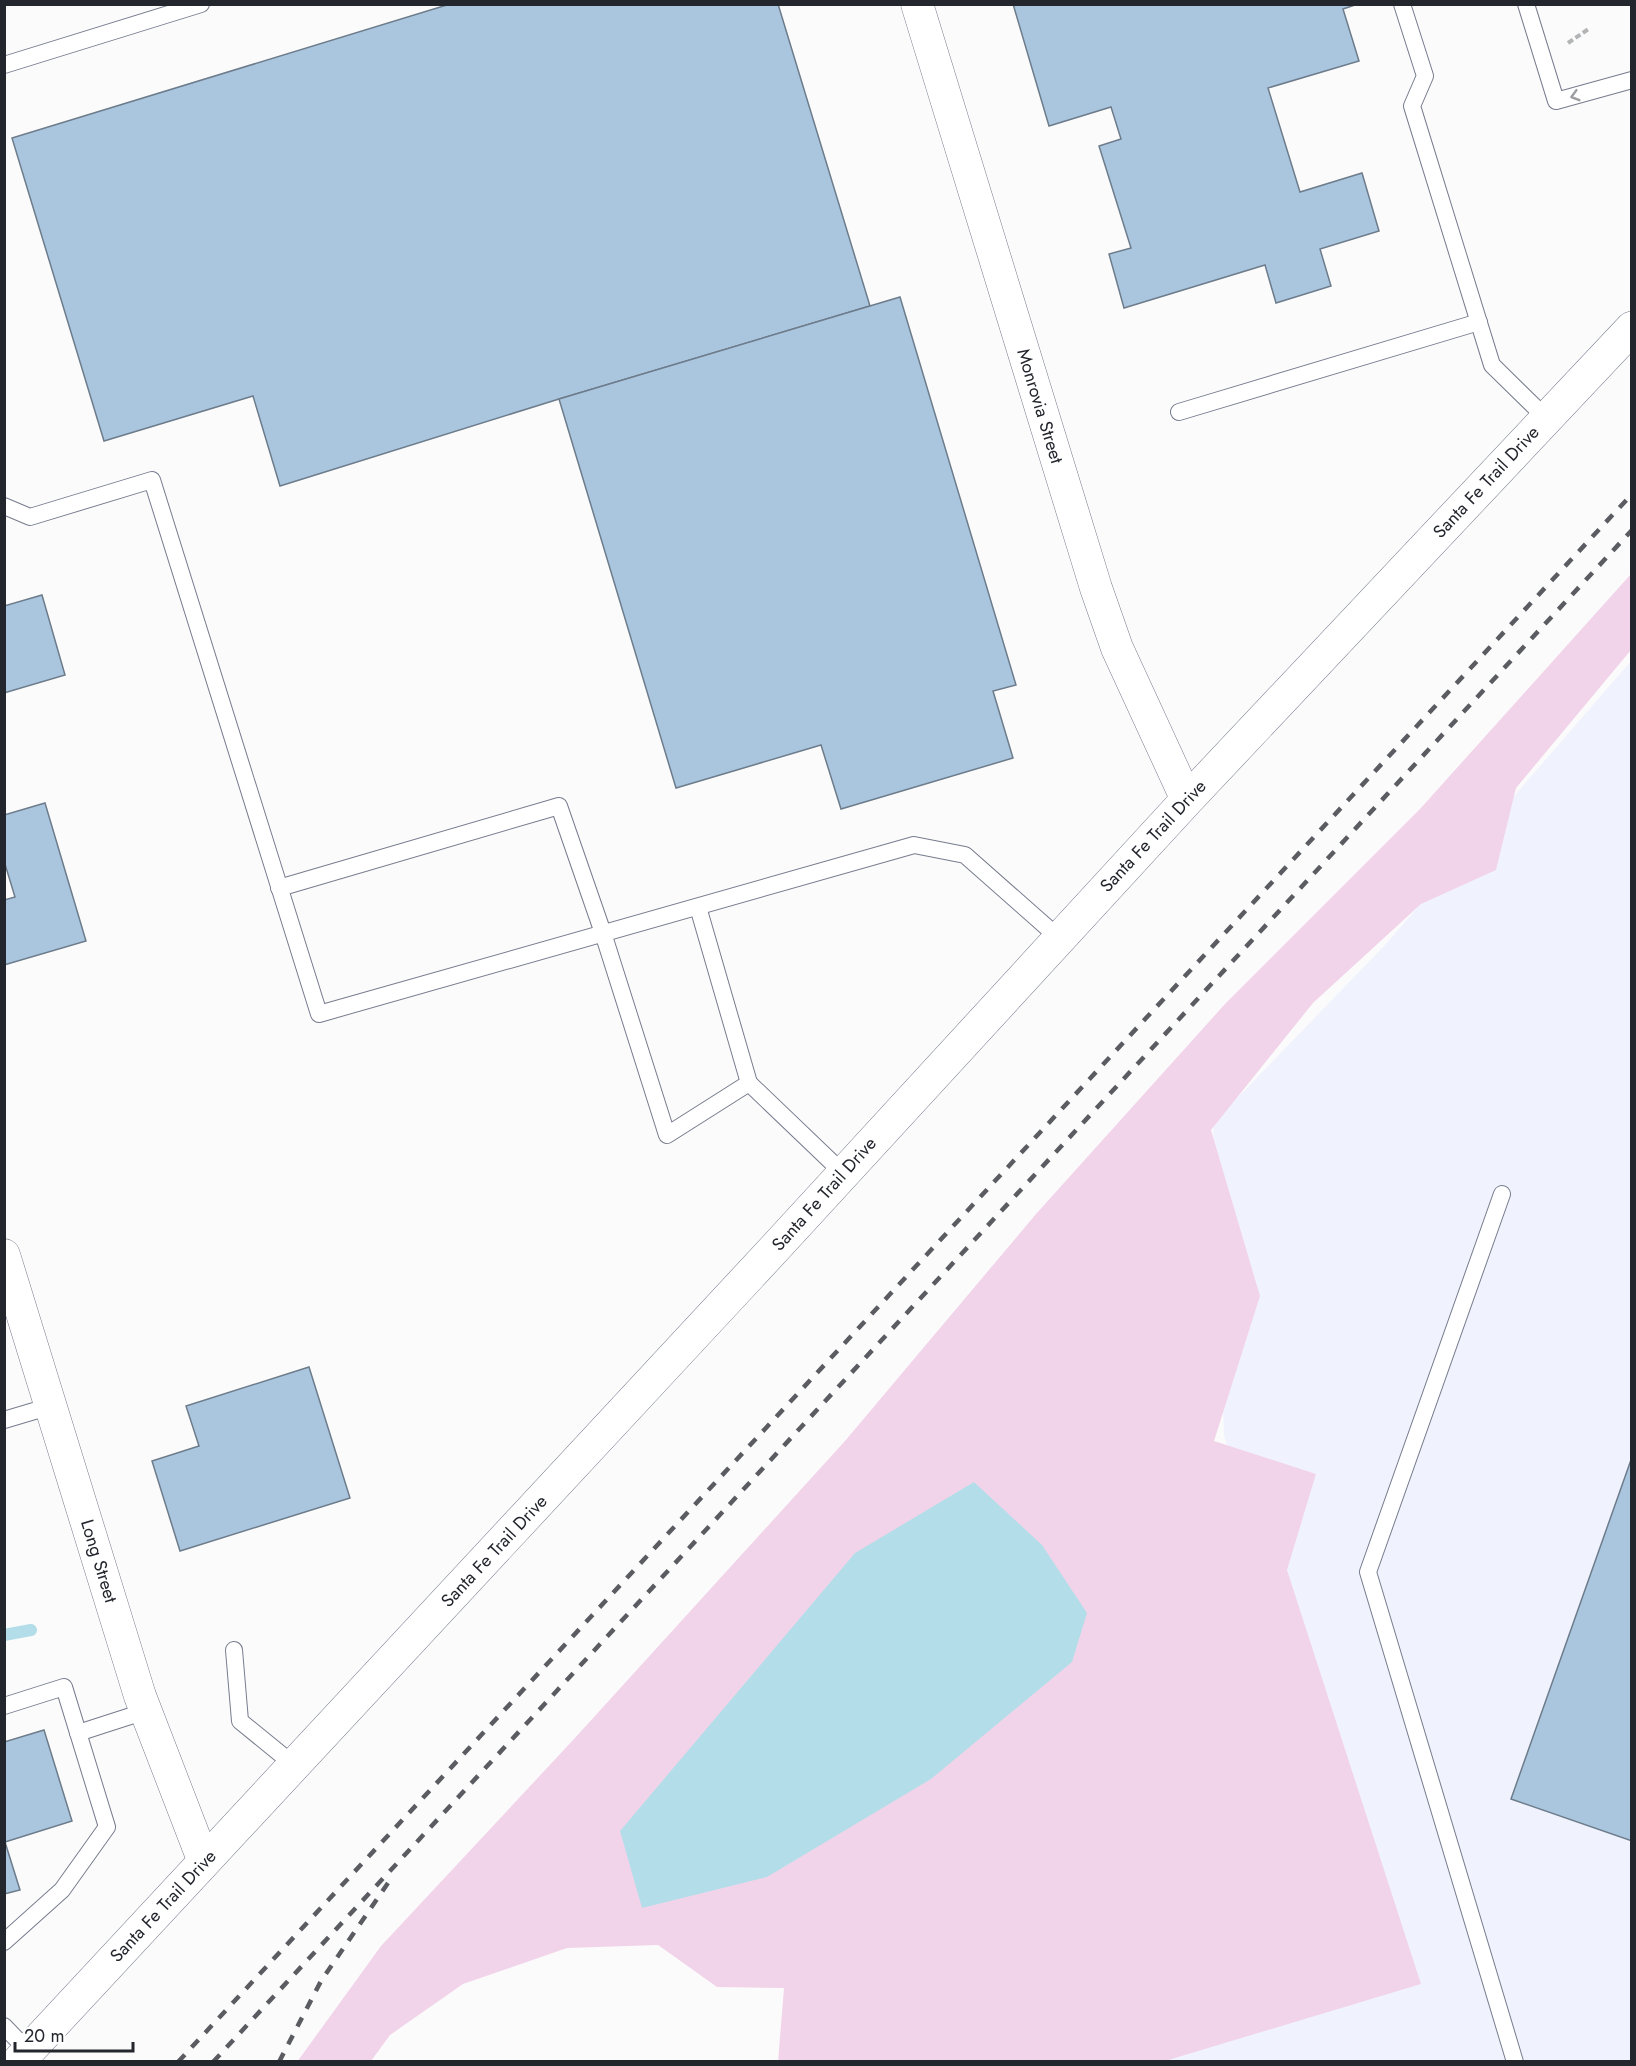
<svg xmlns="http://www.w3.org/2000/svg" width="1636" height="2066" font-family="Jost,sans-serif">
<style>
.built{fill:#f0f3fe}
.green{fill:#f2d4ea}
.water{fill:#b3dee9}
.lines{fill:none;stroke-linecap:round;stroke-linejoin:round}
.stream{stroke:#b3dee9;stroke-width:12}
.building{fill:#aac6df;stroke:#6d7c8b;stroke-width:1.5}
.service-casing{stroke:#777c8e;stroke-width:18}
.minor-casing{stroke:#777c8e;stroke-width:33}
.secondary-casing{stroke:#777c8e;stroke-width:34}
.path{stroke:#b3b4b6;stroke-width:4;stroke-dasharray:6 3;stroke-linecap:butt}
.service{stroke:#fff;stroke-width:16}
.minor{stroke:#fff;stroke-width:32}
.secondary{stroke:#fff;stroke-width:33}
.rail{stroke:#5a5c62;stroke-width:4.5;stroke-dasharray:10 10;stroke-linecap:butt}
.oneway{stroke:#9c9da1}
.labels{text-anchor:middle;stroke-width:4.5;stroke-linejoin:round;paint-order:stroke}
.street-label{font-size:18px;fill:#24262e;stroke:#fff}
</style>
<rect width="100%" height="100%" fill="#fbfbfb"/>
<!-- built -->
<path class="built" d="M1631 661V2061L1138 2062 1399 1972 1224 1436 1213 1123 1385 945Z"/>
<!-- green -->
<path class="green" d="M1631 574V650L1516 788 1496 870 1421 904 1313 1003 1211 1130 1260 1296 1214 1441 1316 1474 1287 1570 1421 1984 1165 2061 778 2062 784 1988 717 1987 658 1945 567 1948 463 1984 390 2035 371 2061 297 2062 381 1946 574 1739 845 1441 1036 1214 1225 1004 1420 809Z"/>
<!-- water -->
<path class="water" d="M974 1482 1042 1545 1087 1613 1072 1662 931 1779 767 1877 642 1908 620 1831 855 1553Z"/>
<g class="lines">
<!-- stream -->
<path class="stream" d="M4 1635 31 1630"/>
</g>
<!-- building -->
<g class="building">
<path d="M450 4H778L870 306 559 399 280 486 253 396 104 441 12 138Z"/>
<path d="M1013 4H1358L1343 9 1359 61 1268 88 1300 192 1362 173 1379 231 1320 249 1331 286 1276 303 1265 265 1124 308 1109 254 1131 248 1099 146 1121 139 1111 107 1049 126Z"/>
<path d="M900 297 1016 685 993 691 1013 758 841 809 821 745 676 788 559 399Z"/>
<path d="M42 595 65 675 4 693V606Z"/>
<path d="M45 803 86 941 4 965V900L15 897 4 861V815Z"/>
<path d="M309 1367 350 1498 180 1551 152 1461 199 1446 186 1406Z"/>
<path d="M1632 1457V1841L1511 1799Z"/>
<path d="M44 1730 72 1821 5 1842 20 1890 4 1894V1742Z"/>
</g>
<g class="lines">
<defs>
<g id="service">
<path d="M1402 4 1425 76 1412 106 1492 365 1546 418"/>
<path d="M1526 4 1556 101 1632 80"/>
<path d="M4 65 201 4"/>
<path d="M1179 412 1479 322"/>
<path d="M4 506 30 517 152 480 319 1014 914 845 965 855 1059 938"/>
<path d="M279 888 559 806 603 933 667 1135 749 1083 843 1173"/>
<path d="M698 907 749 1083"/>
<path d="M1502 1194 1368 1572 1515 2062"/>
<path d="M4 1420 51 1406"/>
<path d="M234 1650 240 1721 294 1765"/>
<path d="M4 1706 64 1687 107 1827 62 1890 4 1942"/>
<path d="M78 1733 146 1711"/>
<path d="M4 2026 28 2051"/>
</g>
<g id="minor">
<path d="M917 4 1096 588 1117 648 1187 800"/>
<path d="M4 1255 140 1696 204 1862"/>
</g>
<path id="secondary" d="M18 2062 776 1247 1187 800 1632 328"/>
</defs>
<!-- service casing -->
<use href="#service" class="service-casing"/>
<!-- minor casing -->
<use href="#minor" class="minor-casing"/>
<!-- secondary casing -->
<use href="#secondary" class="secondary-casing"/>
<!-- path -->
<path class="path" d="M1568 43 1590 28"/>
<!-- service -->
<use href="#service" class="service"/>
<!-- minor -->
<use href="#minor" class="minor"/>
<!-- secondary -->
<use href="#secondary" class="secondary"/>
<!-- rail -->
<g class="rail">
<path d="M178 2062 1632 494"/>
<path d="M213 2062 1632 530"/>
<path d="M279 2062 321 1981 390 1880"/>
</g>
</g>
<!-- one-way arrows -->
<defs><path id="oneway-chevron" d="M-2-3.5L2.5 0L-2 3.5" fill="none" stroke-width="1.6" stroke-linecap="round" stroke-linejoin="round" transform="scale(1.5)"/></defs>
<use class="oneway" href="#oneway-chevron" transform="translate(1575 96) rotate(164)"/>
<g class="labels">
<!-- street labels -->
<g class="street-label">
<text transform="translate(1040 406) rotate(73)" y="6">Monrovia Street</text>
<text transform="translate(1486 482) rotate(-47)" y="6">Santa Fe Trail Drive</text>
<text transform="translate(1153 836) rotate(-47)" y="6">Santa Fe Trail Drive</text>
<text transform="translate(824 1194) rotate(-48)" y="6">Santa Fe Trail Drive</text>
<text transform="translate(494 1551) rotate(-47)" y="6">Santa Fe Trail Drive</text>
<text transform="translate(99 1561) rotate(73)" y="6">Long Street</text>
<text transform="translate(163 1906) rotate(-47)" y="6">Santa Fe Trail Drive</text>
</g>
</g>
<!-- border -->
<rect width="1636" height="2066" fill="none" stroke="#24262e" stroke-width="12"/>
<!-- scale -->
<path d="M15 2042v9h118v-9" fill="none" stroke="#24262e" stroke-width="3"/>
<text x="24" y="2042" font-size="18" fill="#24262e" stroke="#ffffff" stroke-width="4.5" paint-order="stroke">20 m</text>
</svg>
